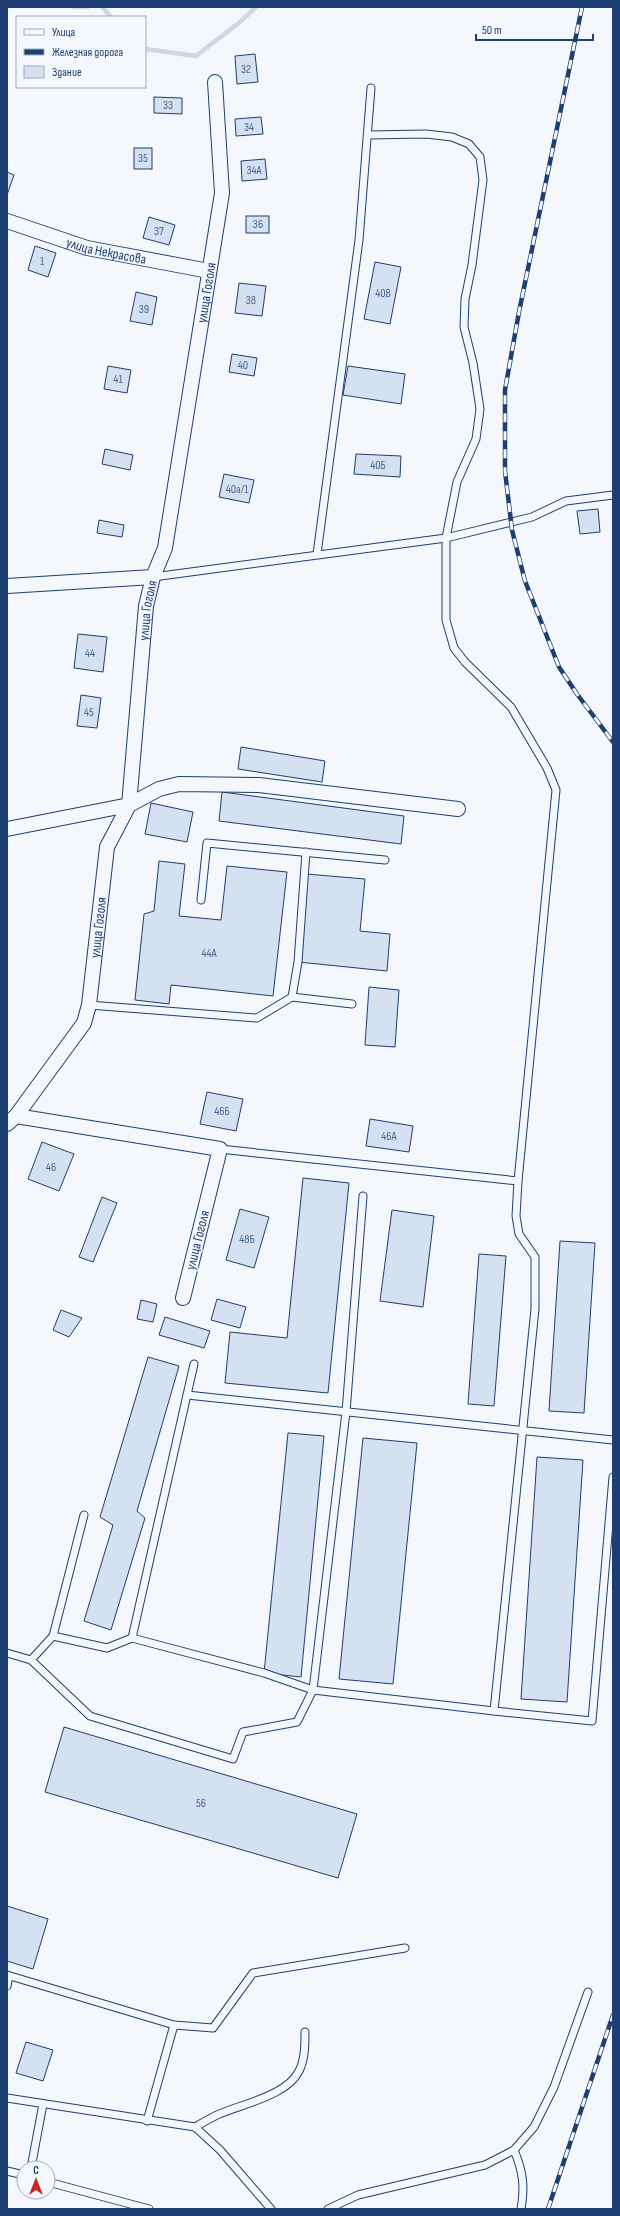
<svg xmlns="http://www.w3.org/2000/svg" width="620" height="2216" font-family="'Sofia Sans Condensed',sans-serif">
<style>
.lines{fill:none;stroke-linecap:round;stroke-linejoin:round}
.stream{stroke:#cfd7e4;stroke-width:4.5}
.building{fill:#d5e0f0;stroke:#1d3f73}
.lane-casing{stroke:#1d3f73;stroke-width:9}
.street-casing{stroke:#1d3f73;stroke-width:16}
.lane{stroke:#f4f7fb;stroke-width:7}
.street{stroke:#f4f7fb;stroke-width:14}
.rail-casing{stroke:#1d3f73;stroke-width:4.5}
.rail{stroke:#f4f7fb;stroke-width:3;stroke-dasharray:9;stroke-linecap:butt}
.labels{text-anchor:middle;stroke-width:3;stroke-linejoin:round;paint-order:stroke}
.number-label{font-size:12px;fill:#4b6792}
.street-label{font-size:14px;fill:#1d3f73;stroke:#f4f7fb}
</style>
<rect width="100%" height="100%" fill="#f4f7fb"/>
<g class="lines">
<!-- stream -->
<g class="stream">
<path d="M74 7H88"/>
<path d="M102 7 111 17"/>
<path d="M145 49 196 56 240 22 256 7"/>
</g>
</g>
<!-- building -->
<g class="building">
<path d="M255 54 258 82 237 84 235 56Z"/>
<path d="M154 97 182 98V114L154 113Z"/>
<path d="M261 117 263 134 236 136 235 119Z"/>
<rect x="134" y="148" width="18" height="21"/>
<path d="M265 159 267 179 242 181 241 161Z"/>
<path d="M7 172 14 175 7 195Z"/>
<rect x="246" y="216" width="23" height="17"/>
<path d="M149 217 175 225 169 245 143 238Z"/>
<path d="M35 246 56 253 48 277 28 270Z"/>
<path d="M375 262 401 267 390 324 364 319Z"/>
<path d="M239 283 266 286 262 316 235 313Z"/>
<path d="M136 292 157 297 152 325 130 321Z"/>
<path d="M232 354 257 358 254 376 229 372Z"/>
<path d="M108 366 131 370 127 393 104 389Z"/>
<path d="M348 366 405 374 401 404 343 395Z"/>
<path d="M105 449 133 455 130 470 102 464Z"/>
<path d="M356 454 401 456 400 477 354 474Z"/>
<path d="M224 474 254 480 249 503 219 497Z"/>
<path d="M598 509 600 532 580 534 577 511Z"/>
<path d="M99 520 124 525 122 537 97 533Z"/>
<path d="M78 634 107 637 103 672 74 668Z"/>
<path d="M81 695 101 698 97 728 77 726Z"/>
<path d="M241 747 325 761 322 782 238 769Z"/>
<path d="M222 792 404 816 401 844 219 821Z"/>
<path d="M151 803 193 812 187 842 145 834Z"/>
<path d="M159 861 185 864 179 916 221 920 227 866 287 872 273 996 171 985 169 1004 135 1000 144 914 154 911Z"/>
<path d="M306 874 365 879 360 931 390 934 387 971 298 962Z"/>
<path d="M369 987 399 990 395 1047 365 1045Z"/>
<path d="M207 1092 243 1099 236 1131 200 1124Z"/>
<path d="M370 1119 413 1126 409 1152 366 1146Z"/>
<path d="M42 1142 74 1154 59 1191 28 1179Z"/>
<path d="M303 1178 349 1183 328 1393 225 1383 230 1332 287 1338Z"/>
<path d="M102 1197 117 1203 93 1262 79 1257Z"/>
<path d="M240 1209 269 1217 254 1268 226 1260Z"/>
<path d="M392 1210 434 1216 423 1307 380 1301Z"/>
<path d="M560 1241 595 1243 584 1413 549 1411Z"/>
<path d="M479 1254 506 1256 494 1406 468 1404Z"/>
<path d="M217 1299 246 1307 240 1328 211 1320Z"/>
<path d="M141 1300 157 1304 153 1322 137 1319Z"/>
<path d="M61 1310 82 1318 69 1337 53 1330Z"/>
<path d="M165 1317 210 1331 204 1348 159 1335Z"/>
<path d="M148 1357 179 1366 137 1511 145 1518 111 1630 84 1621 113 1525 100 1517Z"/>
<path d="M288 1433 324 1436 301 1677 264 1673Z"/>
<path d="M363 1438 417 1443 393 1684 339 1679Z"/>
<path d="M537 1457 583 1460 567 1702 521 1699Z"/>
<path d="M64 1727 357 1814 338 1878 45 1792Z"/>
<path d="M7 1906 48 1919 33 1969 7 1961Z"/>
<path d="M26 2042 53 2050 43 2081 16 2073Z"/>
</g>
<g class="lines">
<defs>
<g id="lane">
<path d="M317 554 359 240 371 88"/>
<path d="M153 577 446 538 532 517 566 501 613 495"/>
<path d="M201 900 207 843 385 860"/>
<path d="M292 997 298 962 306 852"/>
<path d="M89 1005 257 1018 292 997 352 1004"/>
<path d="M220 1149 518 1181 556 790 547 768 511 707 465 662 454 648 446 620V538L457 482 476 439 480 409 473 363 464 327 465 299 472 265 483 180 480 157 469 144 452 137 426 134 368 135"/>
<path d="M187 1395 613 1440"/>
<path d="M53 1636 84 1515"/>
<path d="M132 1638 194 1364"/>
<path d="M7 1653 31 1660 53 1636 107 1648 132 1638 264 1673 313 1690 494 1711 535 1309V1257L519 1234 516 1216 518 1181"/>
<path d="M31 1660 90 1716 233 1759 243 1732 297 1722 313 1690 346 1412 363 1196"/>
<path d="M494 1711 592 1721 613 1477"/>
<path d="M7 1975 174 2025 213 2028 253 1973 405 1948"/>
<path d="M7 1986 9 1976"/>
<path d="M7 2098 195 2127 220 2150 271 2209"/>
<path d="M147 2121 174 2025"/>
<path d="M195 2127C202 2123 209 2119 217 2115 241 2104 287 2096 299 2071 305 2060 305 2044 305 2032"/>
<path d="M514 2150C523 2171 525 2187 521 2209"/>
<path d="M31 2168 43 2104"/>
<path d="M7 2171 24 2175"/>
<path d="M48 2182 149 2209"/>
<path d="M328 2209 358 2195 485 2165 514 2150 534 2127 554 2087 588 1992"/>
</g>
<g id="street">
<path id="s1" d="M7 221 87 248 209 271"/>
<path d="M7 586 153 577"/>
<path d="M7 829 129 805 159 789 179 784 259 785 458 809"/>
<path d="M16 1116 220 1149 183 1298"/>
<path id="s2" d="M7 1124 16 1116 84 1023 89 1005 107 847 129 805 146 606 153 577 165 548 222 193 215 82"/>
</g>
</defs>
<!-- lane casing -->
<use href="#lane" class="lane-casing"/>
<!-- street casing -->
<use href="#street" class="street-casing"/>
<!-- lane -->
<use href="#lane" class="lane"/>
<!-- street -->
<use href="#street" class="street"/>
<defs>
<g id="rail">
<path d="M582 7 519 312 505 390V471L512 530 525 581 559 667 577 694 613 742"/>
<path d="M548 2209 613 2015"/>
</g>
</defs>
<!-- rail casing -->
<use href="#rail" class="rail-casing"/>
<!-- rail -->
<use href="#rail" class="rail"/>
</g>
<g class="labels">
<!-- number labels -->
<g class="number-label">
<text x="246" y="73">32</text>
<text x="168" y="109">33</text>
<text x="249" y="131">34</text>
<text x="143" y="162">35</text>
<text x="254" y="174">34А</text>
<text x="258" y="228">36</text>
<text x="159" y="235">37</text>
<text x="42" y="265">1</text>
<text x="383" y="297">40В</text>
<text x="251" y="304">38</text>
<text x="144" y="313">39</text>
<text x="243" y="369">40</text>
<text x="118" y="383">41</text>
<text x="378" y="469">40Б</text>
<text x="237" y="493">40а/1</text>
<text x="90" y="657">44</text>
<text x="89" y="716">45</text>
<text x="209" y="957">44А</text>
<text x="222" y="1115">46Б</text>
<text x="389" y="1140">46А</text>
<text x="51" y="1171">46</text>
<text x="247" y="1243">48Б</text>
<text x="201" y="1807">56</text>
</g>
<!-- street labels -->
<g class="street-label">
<text dy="5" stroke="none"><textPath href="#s1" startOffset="104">улица Некрасова</textPath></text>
<text dy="5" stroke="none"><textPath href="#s2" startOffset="872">улица Гоголя</textPath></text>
<text dy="5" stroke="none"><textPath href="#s2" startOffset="548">улица Гоголя</textPath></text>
<text dy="5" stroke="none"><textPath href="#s2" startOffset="224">улица Гоголя</textPath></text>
<text transform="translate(197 1240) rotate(-76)" y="5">улица Гоголя</text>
</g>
</g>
<!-- border -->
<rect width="620" height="2216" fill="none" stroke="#1d3f73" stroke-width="16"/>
<!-- legend -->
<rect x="16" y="16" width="130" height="72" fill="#f4f7fb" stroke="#9eadc5"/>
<rect x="24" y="29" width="20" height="6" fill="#f4f7fb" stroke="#9eadc5"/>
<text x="52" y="36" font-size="12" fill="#1d3f73">Улица</text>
<rect x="24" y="49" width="20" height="6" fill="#1d3f73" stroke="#9eadc5"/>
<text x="52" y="56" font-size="12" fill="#1d3f73">Железная дорога</text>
<rect x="24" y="66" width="20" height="12" fill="#d5e0f0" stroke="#9eadc5"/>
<text x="52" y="76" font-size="12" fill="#1d3f73">Здание</text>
<!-- north arrow -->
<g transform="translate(36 2180)"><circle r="19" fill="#f4f7fb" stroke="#9eadc5"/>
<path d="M0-3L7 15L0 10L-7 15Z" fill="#c62828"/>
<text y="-6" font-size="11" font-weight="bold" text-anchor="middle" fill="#1d3f73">С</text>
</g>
<!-- scale -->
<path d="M476 34v6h117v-6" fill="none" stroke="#1d3f73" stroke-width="2"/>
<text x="482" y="34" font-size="12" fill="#1d3f73" stroke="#f4f7fb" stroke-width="3" paint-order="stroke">50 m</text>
</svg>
